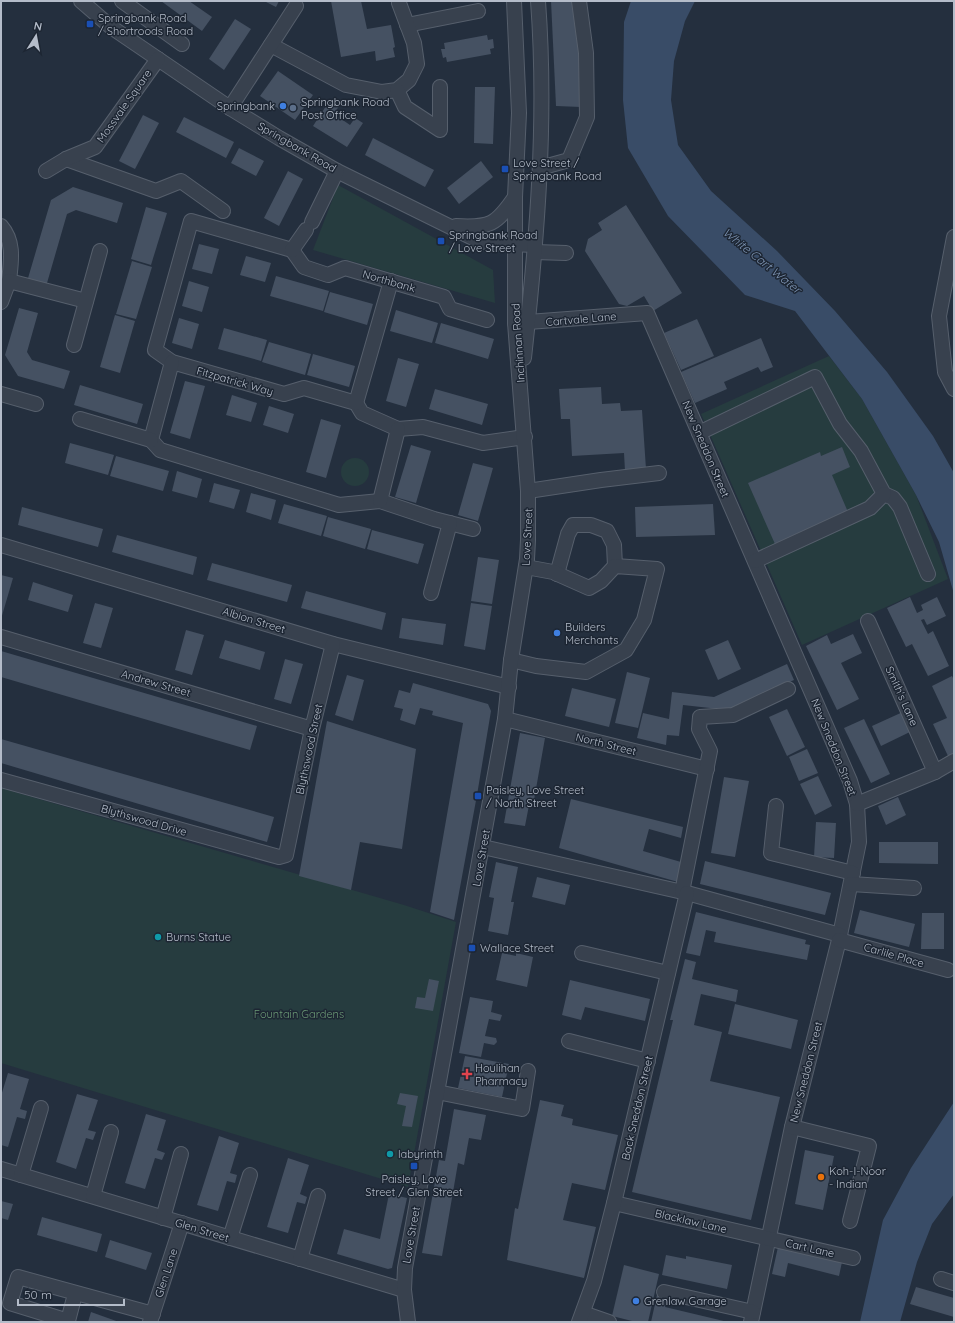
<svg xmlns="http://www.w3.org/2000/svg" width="955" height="1323" font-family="Quicksand,sans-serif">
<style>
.green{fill:#263c3f}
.water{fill:#394c67}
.building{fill:#455162}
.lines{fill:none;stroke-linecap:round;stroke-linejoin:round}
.minor-casing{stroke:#565f6c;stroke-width:16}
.minor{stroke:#38414e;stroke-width:14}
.transit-dot{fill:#1a4fb4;stroke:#1d2633;stroke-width:1.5}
.shop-dot{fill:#3f7fe0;stroke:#1d2633;stroke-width:1.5}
.service-dot{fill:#5c6f8a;stroke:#1d2633;stroke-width:1.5}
.culture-dot{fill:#0f9aa8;stroke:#1d2633;stroke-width:1.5}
.health-dot{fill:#e0444e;stroke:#1d2633;stroke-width:1.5}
.food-dot{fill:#e8710a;stroke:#1d2633;stroke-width:1.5}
.labels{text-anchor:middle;stroke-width:3;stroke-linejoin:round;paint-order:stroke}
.poi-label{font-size:11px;fill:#b4bcc9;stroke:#1d2633;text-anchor:start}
.street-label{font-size:11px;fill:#b4bcc9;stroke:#1d2633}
.park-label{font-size:11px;fill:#6b9a76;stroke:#1d2633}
.water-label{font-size:12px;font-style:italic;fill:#7c92b1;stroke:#1d2633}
</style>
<rect width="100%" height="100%" fill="#242f3e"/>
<!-- green -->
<g class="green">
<path d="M338 185 493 270 495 303 313 250Z"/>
<path d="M829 356 862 399 916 495 948 579 802 645 701 414Z"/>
<circle cx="355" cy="472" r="14"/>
<path d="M1 788 404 905 456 922 408 1187 1 1063Z"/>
</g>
<!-- water -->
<g class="water">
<path d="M631 1H695L685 21 674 61 671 100 678 145 711 191 777 251 835 311 887 372 933 436 954 473V594L939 542 916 495 862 399 795 311 745 295 668 216 628 148 623 100 624 22Z"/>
<path d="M954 1102V1194L932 1224 917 1262 900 1322H860L883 1220 911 1168Z"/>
</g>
<!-- building -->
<g class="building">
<path d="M161 1H189L212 17 202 31Z"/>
<path d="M264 1H279L276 7Z"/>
<path d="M331 1H361L367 29 391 25 395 47 393 48 395 57 376 61 375 51 341 57Z"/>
<path d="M551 1H577L581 107 556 106Z"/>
<path d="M235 19 251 29 224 70 209 59Z"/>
<path d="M487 35 488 40 493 39 494 48 490 49 491 54 447 62 446 57 443 58 441 49H445L444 43Z"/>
<path d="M278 71 313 95 295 120 260 96Z"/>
<path d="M475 87H495L493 144 474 143Z"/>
<path d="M330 100 339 106 334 114 350 125 355 118 363 123 347 147 313 126Z"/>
<path d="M143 115 159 123 135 169 119 161Z"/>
<path d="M184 117 234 142 226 158 176 132Z"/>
<path d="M373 138 434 170 425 187 365 155Z"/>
<path d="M239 148 264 161 256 176 231 163Z"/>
<path d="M481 161 493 177 459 204 447 188Z"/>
<path d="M288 171 303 179 279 226 264 218Z"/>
<path d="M73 187 123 203 117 223 76 210 67 214 45 290 26 285 51 200Z"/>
<path d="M626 205 682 293 653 311 644 296 627 306 619 304 585 251 588 239 602 230 598 223Z"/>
<path d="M146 207 167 213 151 265 131 259Z"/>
<path d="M199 244 219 249 212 274 192 269Z"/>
<path d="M246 256 271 263 265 282 240 275Z"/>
<path d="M132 261 152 267 136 319 116 314Z"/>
<path d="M276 276 329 291 323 311 270 296Z"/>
<path d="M189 281 209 287 202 312 182 306Z"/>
<path d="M330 292 373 304 367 325 324 312Z"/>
<path d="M19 308 38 313 27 352 32 360 70 371 64 389 18 376 5 355Z"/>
<path d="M396 310 438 323 432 343 390 331Z"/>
<path d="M115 315 135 321 120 373 100 367Z"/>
<path d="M179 318 199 324 192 349 172 343Z"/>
<path d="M697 319 714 356 681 370 664 333Z"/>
<path d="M441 323 494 339 488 359 435 343Z"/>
<path d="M224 328 267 340 261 361 218 349Z"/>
<path d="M761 338 773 367 761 372 758 367 724 382 727 389 695 403 681 372Z"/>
<path d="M269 342 311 354 305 375 262 362Z"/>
<path d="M313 354 355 366 349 387 307 375Z"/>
<path d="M398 358 419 364 406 407 386 401Z"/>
<path d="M185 381 205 386 190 439 170 433Z"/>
<path d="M80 385 143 404 137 424 74 405Z"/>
<path d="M601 387 602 404 620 403 621 411 642 410 646 469 625 471 624 453 572 456 570 419H561L559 389Z"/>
<path d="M435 389 488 404 482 425 429 409Z"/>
<path d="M232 395 257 403 251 422 226 415Z"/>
<path d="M269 406 294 414 288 433 263 425Z"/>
<path d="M321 419 341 425 326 478 306 472Z"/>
<path d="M70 443 114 455 108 475 65 463Z"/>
<path d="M411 445 431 451 416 503 395 497Z"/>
<path d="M842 447 850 467 832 475 848 512 775 544 748 483 820 452 821 456Z"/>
<path d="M116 456 169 471 163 491 110 476Z"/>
<path d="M473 463 493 468 478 521 458 515Z"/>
<path d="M177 471 202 479 197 498 172 491Z"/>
<path d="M214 483 240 490 234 509 209 502Z"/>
<path d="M251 493 276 500 271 520 246 512Z"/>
<path d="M284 504 327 516 321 536 278 523Z"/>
<path d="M713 504 715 535 636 537 635 507Z"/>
<path d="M22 507 103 529 98 547 18 525Z"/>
<path d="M328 517 371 529 365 549 323 536Z"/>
<path d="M372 530 424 544 418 564 367 549Z"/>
<path d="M117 535 197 557 193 575 112 552Z"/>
<path d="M478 557 499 560 492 604 471 601Z"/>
<path d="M212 563 292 585 287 602 207 580Z"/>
<path d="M1 575 13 578 1 619Z"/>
<path d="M33 582 73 595 68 612 28 600Z"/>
<path d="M306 591 386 613 382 630 301 608Z"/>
<path d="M910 597 917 613 923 610 921 605 937 597 946 616 927 625 924 619 921 620 928 634 933 631 949 666 928 676 912 644 906 647 887 608Z"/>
<path d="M95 603 113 608 101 648 83 643Z"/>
<path d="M471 603 492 606 485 650 464 646Z"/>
<path d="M402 618 446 624 443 645 399 638Z"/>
<path d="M186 630 204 635 192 675 175 670Z"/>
<path d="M853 634 862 653 841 663 859 699 837 710 806 646 827 635 831 644Z"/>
<path d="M225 640 265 652 260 670 219 658Z"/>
<path d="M728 640 741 669 718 680 705 650Z"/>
<path d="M1 651 257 726 250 750 1 677Z"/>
<path d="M285 659 303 664 291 704 274 699Z"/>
<path d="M787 664 794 680 728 710 683 705 679 736 667 735 666 745 637 738 643 713 669 719 672 692 714 697Z"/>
<path d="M627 672 650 678 638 728 615 723Z"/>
<path d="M347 675 364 680 353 721 335 715Z"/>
<path d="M952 676 954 680V754L948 756 933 724 947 718 932 686Z"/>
<path d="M413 683 488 704 491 711 477 795 454 920 430 912 463 723 432 715 433 711 420 708 415 725 400 720 403 709 394 707 399 690 410 693Z"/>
<path d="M572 688 616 699 609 727 565 716Z"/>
<path d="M787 709 805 747 787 756 769 717Z"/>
<path d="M905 711 914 730 881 746 872 726Z"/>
<path d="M864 719 890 774 871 783 844 728Z"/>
<path d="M327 721 416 749 402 849 360 842 351 890 299 876Z"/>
<path d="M520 733 545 738 534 800H530L525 826 504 823Z"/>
<path d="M1 739 274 817 267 842 1 763Z"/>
<path d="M807 749 818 773 799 781 789 757Z"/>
<path d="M818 776 832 806 815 815 800 784Z"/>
<path d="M724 777 749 781 735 857 711 853Z"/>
<path d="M898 797 906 815 886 825 878 806Z"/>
<path d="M571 799 683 827 681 838 649 829 643 851 681 862 678 882 559 848Z"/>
<path d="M816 822 836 823 834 858 814 857Z"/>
<path d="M879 842H938V864L879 863Z"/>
<path d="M705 861 831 893 825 915 700 884Z"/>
<path d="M496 862 518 867 511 902H514L508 935 488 931 494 898 489 897Z"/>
<path d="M537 877 570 885 565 905 532 897Z"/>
<path d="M860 910 915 924 909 947 854 933Z"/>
<path d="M696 912 806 940 805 944 810 945 807 960 714 942 716 932 706 930 700 956 686 953Z"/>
<path d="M922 913H944V949H921Z"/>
<path d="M502 953 516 956V953L533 957 527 987 496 980Z"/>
<path d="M685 959 696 962 692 979 738 990 736 1002 701 994 694 1025 722 1032 710 1081 780 1097 751 1220 632 1192 673 1020H670Z"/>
<path d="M429 979 439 981 433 1011 415 1008 417 997 425 998Z"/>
<path d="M570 980 650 999 645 1021 585 1007 581 1020 562 1015Z"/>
<path d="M470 997 493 1001 491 1012 502 1015 500 1021 489 1019 485 1036 496 1038 497 1042 494 1045 484 1043 481 1057 459 1053Z"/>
<path d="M735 1004 798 1020 791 1049 728 1034Z"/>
<path d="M465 1056 509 1064 502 1097 458 1088Z"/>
<path d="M8 1073 29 1079 20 1109 27 1111 25 1119 17 1117 8 1147 1 1145V1096Z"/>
<path d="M400 1093 418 1096 412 1127 402 1126 406 1106 397 1104Z"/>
<path d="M77 1094 98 1100 88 1130 96 1132 93 1140 86 1138 76 1169 56 1162Z"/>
<path d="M540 1100 564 1105 561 1116 573 1119 572 1125 618 1135 605 1190 572 1183 563 1220 596 1227 584 1278 507 1260 515 1208 518 1209Z"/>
<path d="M454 1109 486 1115 481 1140 469 1138 464 1165 458 1163 442 1256 422 1253 439 1160 445 1161Z"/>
<path d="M146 1114 166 1120 157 1150 165 1153 162 1160 155 1158 145 1189 125 1183Z"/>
<path d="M219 1136 239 1143 230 1173 237 1175 235 1183 227 1181 218 1211 197 1205Z"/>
<path d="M805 1150 834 1156 823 1210 795 1204Z"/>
<path d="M288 1158 309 1165 300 1194 307 1197 305 1204 297 1202 288 1233 267 1227Z"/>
<path d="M389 1194 407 1198 392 1268 388 1269 337 1254 344 1229 380 1239Z"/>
<path d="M1 1201 13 1204 8 1220 1 1218Z"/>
<path d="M42 1217 102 1234 97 1252 37 1235Z"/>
<path d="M110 1240 152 1253 146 1270 105 1257Z"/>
<path d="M778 1247 842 1262 839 1276 788 1263 785 1277 772 1274Z"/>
<path d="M666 1255 686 1259V1256L732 1265 727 1289 662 1275Z"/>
<path d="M624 1265 659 1274 648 1322H636L612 1316Z"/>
<path d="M916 1287 954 1298V1317L910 1304Z"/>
<path d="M657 1295 667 1298 665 1307 728 1322H651Z"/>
<path d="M91 1312 119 1322H88Z"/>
</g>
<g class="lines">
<defs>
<g id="minor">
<path d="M81 1 111 27 230 108 279 138 337 171 479 241 505 244 535 245"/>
<path d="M122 1 182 44"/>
<path d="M407 25 478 11"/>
<path d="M271 45 346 85 382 92 397 90 409 80 417 64 414 43 399 3"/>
<path d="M397 90 405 107 440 130V87"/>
<path d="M230 108 296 6"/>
<path d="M66 159 156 191 181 181 223 211"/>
<path d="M540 168 569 160 587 117 586 53 579 1"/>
<path d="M46 171 66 159 95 147 158 59"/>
<path d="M312 222 337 171"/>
<path d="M1 226C15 242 11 262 9 281"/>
<path d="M456 226C490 228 496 225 515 197"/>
<path d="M954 237 939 316 945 372 954 389"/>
<path d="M292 250 191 221 155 350 172 362 284 394 304 388 356 403 362 413 398 429 423 427 483 443 525 437"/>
<path d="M292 250 304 267 328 275 345 268 444 297 450 309 487 320"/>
<path d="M292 250 306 230"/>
<path d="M535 252 566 253"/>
<path d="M1 302 9 281 86 301"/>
<path d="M515 323 647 313 850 781 857 804 859 842 839 940 792 1127 751 1322"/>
<path d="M74 345 100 251"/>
<path d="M524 358C537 239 547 120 538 1"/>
<path d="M172 362 151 440 160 450 339 505 380 501 434 519 473 529"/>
<path d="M1 394 36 404"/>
<path d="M356 403 391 281"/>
<path d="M80 419 151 440"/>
<path d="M699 433 815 377 840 424 861 451 884 494 893 498 900 507 928 574"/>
<path d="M528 491 601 480 659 473"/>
<path d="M380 501 398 429"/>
<path d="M1 545 333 644 509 687"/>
<path d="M755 561 870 508 884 494"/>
<path d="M557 574 568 534 573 525H591L607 531 614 545 615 566"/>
<path d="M431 593 450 523"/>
<path d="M868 621 935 772"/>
<path d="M1 637 312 729"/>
<path d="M511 660 536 666 586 672 626 650 644 620 657 569 615 566 601 581 589 588 553 572 526 567"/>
<path d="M505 719 707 769"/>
<path d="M1 780 279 857 286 855 312 729 333 644"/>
<path d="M857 804 935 772 954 761"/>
<path d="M776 806 771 853 853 873"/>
<path d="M483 847 687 893 840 935"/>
<path d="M851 884 914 888"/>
<path d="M682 892 710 751 699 729 700 717 733 715 788 689"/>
<path d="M839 940 948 970"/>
<path d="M582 953 668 973"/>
<path d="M569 1041 648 1061"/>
<path d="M437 1092 522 1109 528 1071"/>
<path d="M792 1127 869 1146 850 1221"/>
<path d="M1 1169 404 1290"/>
<path d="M21 1175 41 1108"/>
<path d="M93 1196 111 1132"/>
<path d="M614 1203 853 1258"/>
<path d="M163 1218 181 1154"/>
<path d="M230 1238 250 1175"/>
<path d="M300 1259 318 1196"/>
<path d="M941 1279 954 1283"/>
<path d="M664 1292 753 1312"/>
<path d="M75 1294 68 1321 10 1303 18 1277 153 1314"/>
<path d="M583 1313 609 1322"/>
<path d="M150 1322 182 1223"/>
<path d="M408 1322 404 1290 405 1268 505 719 511 660 527 559 528 540V491L515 323V197L519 113 514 1"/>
<path d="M579 1322 594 1281 614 1203 687 893"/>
</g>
</defs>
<!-- minor casing -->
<use href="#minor" class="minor-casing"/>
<!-- minor -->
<use href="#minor" class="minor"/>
</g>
<!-- markers -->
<g class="transit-dot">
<rect x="86" y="20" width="8" height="8" rx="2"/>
<rect x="501" y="165" width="8" height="8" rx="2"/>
<rect x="437" y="237" width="8" height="8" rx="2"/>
<rect x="474" y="792" width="8" height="8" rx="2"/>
<rect x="468" y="944" width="8" height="8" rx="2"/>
<rect x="410" y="1162" width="8" height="8" rx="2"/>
</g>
<g class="shop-dot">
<circle cx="283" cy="106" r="4"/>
<circle cx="557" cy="633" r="4"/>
<circle cx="636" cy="1301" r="4"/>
</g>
<circle class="service-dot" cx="293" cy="108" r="4"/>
<g class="culture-dot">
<circle cx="158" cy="937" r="4"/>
<circle cx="390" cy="1154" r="4"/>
</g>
<path class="health-dot" d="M465 1068h4v4h4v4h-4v4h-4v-4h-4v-4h4z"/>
<circle class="food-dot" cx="821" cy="1177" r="4"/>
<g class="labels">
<!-- poi labels -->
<g class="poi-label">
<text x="98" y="22">Springbank Road<tspan x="98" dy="13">/ Shortroods Road</tspan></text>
<text x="301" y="106">Springbank Road<tspan x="301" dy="13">Post Office</tspan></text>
<text x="275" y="110" text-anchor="end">Springbank</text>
<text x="513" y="167">Love Street /<tspan x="513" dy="13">Springbank Road</tspan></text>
<text x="449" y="239">Springbank Road<tspan x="449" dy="13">/ Love Street</tspan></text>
<text x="565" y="631">Builders<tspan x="565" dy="13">Merchants</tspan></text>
<text x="486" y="794">Paisley, Love Street<tspan x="486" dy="13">/ North Street</tspan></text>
<text x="166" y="941">Burns Statue</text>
<text x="480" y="952">Wallace Street</text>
<text x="475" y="1072">Houlihan<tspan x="475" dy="13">Pharmacy</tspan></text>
<text x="398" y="1158">labyrinth</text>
<text x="829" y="1175">Koh-I-Noor<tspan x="829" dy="13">- Indian</tspan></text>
<text x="414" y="1183" text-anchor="middle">Paisley, Love<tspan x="414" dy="13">Street / Glen Street</tspan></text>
<text x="644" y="1305">Grenlaw Garage</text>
</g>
<!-- street labels -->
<g class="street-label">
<text transform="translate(124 106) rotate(-55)" y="4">Mossvale Square</text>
<text transform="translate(297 147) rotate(30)" y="4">Springbank Road</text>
<text transform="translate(389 281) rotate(16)" y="4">Northbank</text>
<text transform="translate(581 319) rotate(-5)" y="4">Cartvale Lane</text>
<text transform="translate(518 343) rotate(-94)" y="4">Inchinnan Road</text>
<text transform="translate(235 381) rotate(16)" y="4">Fitzpatrick Way</text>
<text transform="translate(706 449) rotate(67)" y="4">New Sneddon Street</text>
<text transform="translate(527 537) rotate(-87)" y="4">Love Street</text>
<text transform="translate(254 620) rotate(17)" y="4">Albion Street</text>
<text transform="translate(156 683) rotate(16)" y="4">Andrew Street</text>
<text transform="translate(902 696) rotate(66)" y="4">Smith's Lane</text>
<text transform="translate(606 744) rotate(14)" y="4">North Street</text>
<text transform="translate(834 747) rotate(68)" y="4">New Sneddon Street</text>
<text transform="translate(309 749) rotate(-78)" y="4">Blythswood Street</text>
<text transform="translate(144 820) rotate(16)" y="4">Blythswood Drive</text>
<text transform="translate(481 858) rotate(-80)" y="4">Love Street</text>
<text transform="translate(894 955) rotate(16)" y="4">Carlile Place</text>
<text transform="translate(806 1072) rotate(-76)" y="4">New Sneddon Street</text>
<text transform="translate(637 1108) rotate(-77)" y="4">Back Sneddon Street</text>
<text transform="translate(691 1221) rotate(13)" y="4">Blacklaw Lane</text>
<text transform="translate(202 1230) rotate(17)" y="4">Glen Street</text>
<text transform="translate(411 1235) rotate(-80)" y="4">Love Street</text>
<text transform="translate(810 1248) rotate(13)" y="4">Cart Lane</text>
<text transform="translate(166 1273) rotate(-72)" y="4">Glen Lane</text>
</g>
<!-- park labels -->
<g class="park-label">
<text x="299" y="1018">Fountain Gardens</text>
</g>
<!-- water labels -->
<g class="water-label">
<text transform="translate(762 261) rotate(39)" y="4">White Cart Water</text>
</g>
</g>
<!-- border -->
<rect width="955" height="1323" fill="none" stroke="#b4bcc9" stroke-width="4"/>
<!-- north arrow -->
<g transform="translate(36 36) rotate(11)" stroke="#1d2633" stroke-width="3" paint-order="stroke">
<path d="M0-3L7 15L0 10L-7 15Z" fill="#b4bcc9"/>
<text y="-6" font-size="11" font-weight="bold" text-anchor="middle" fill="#b4bcc9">N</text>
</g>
<!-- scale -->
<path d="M18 1299v6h106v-6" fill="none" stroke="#b4bcc9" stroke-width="2"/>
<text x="24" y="1299" font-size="12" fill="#b4bcc9" stroke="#1d2633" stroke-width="3" paint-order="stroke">50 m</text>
</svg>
